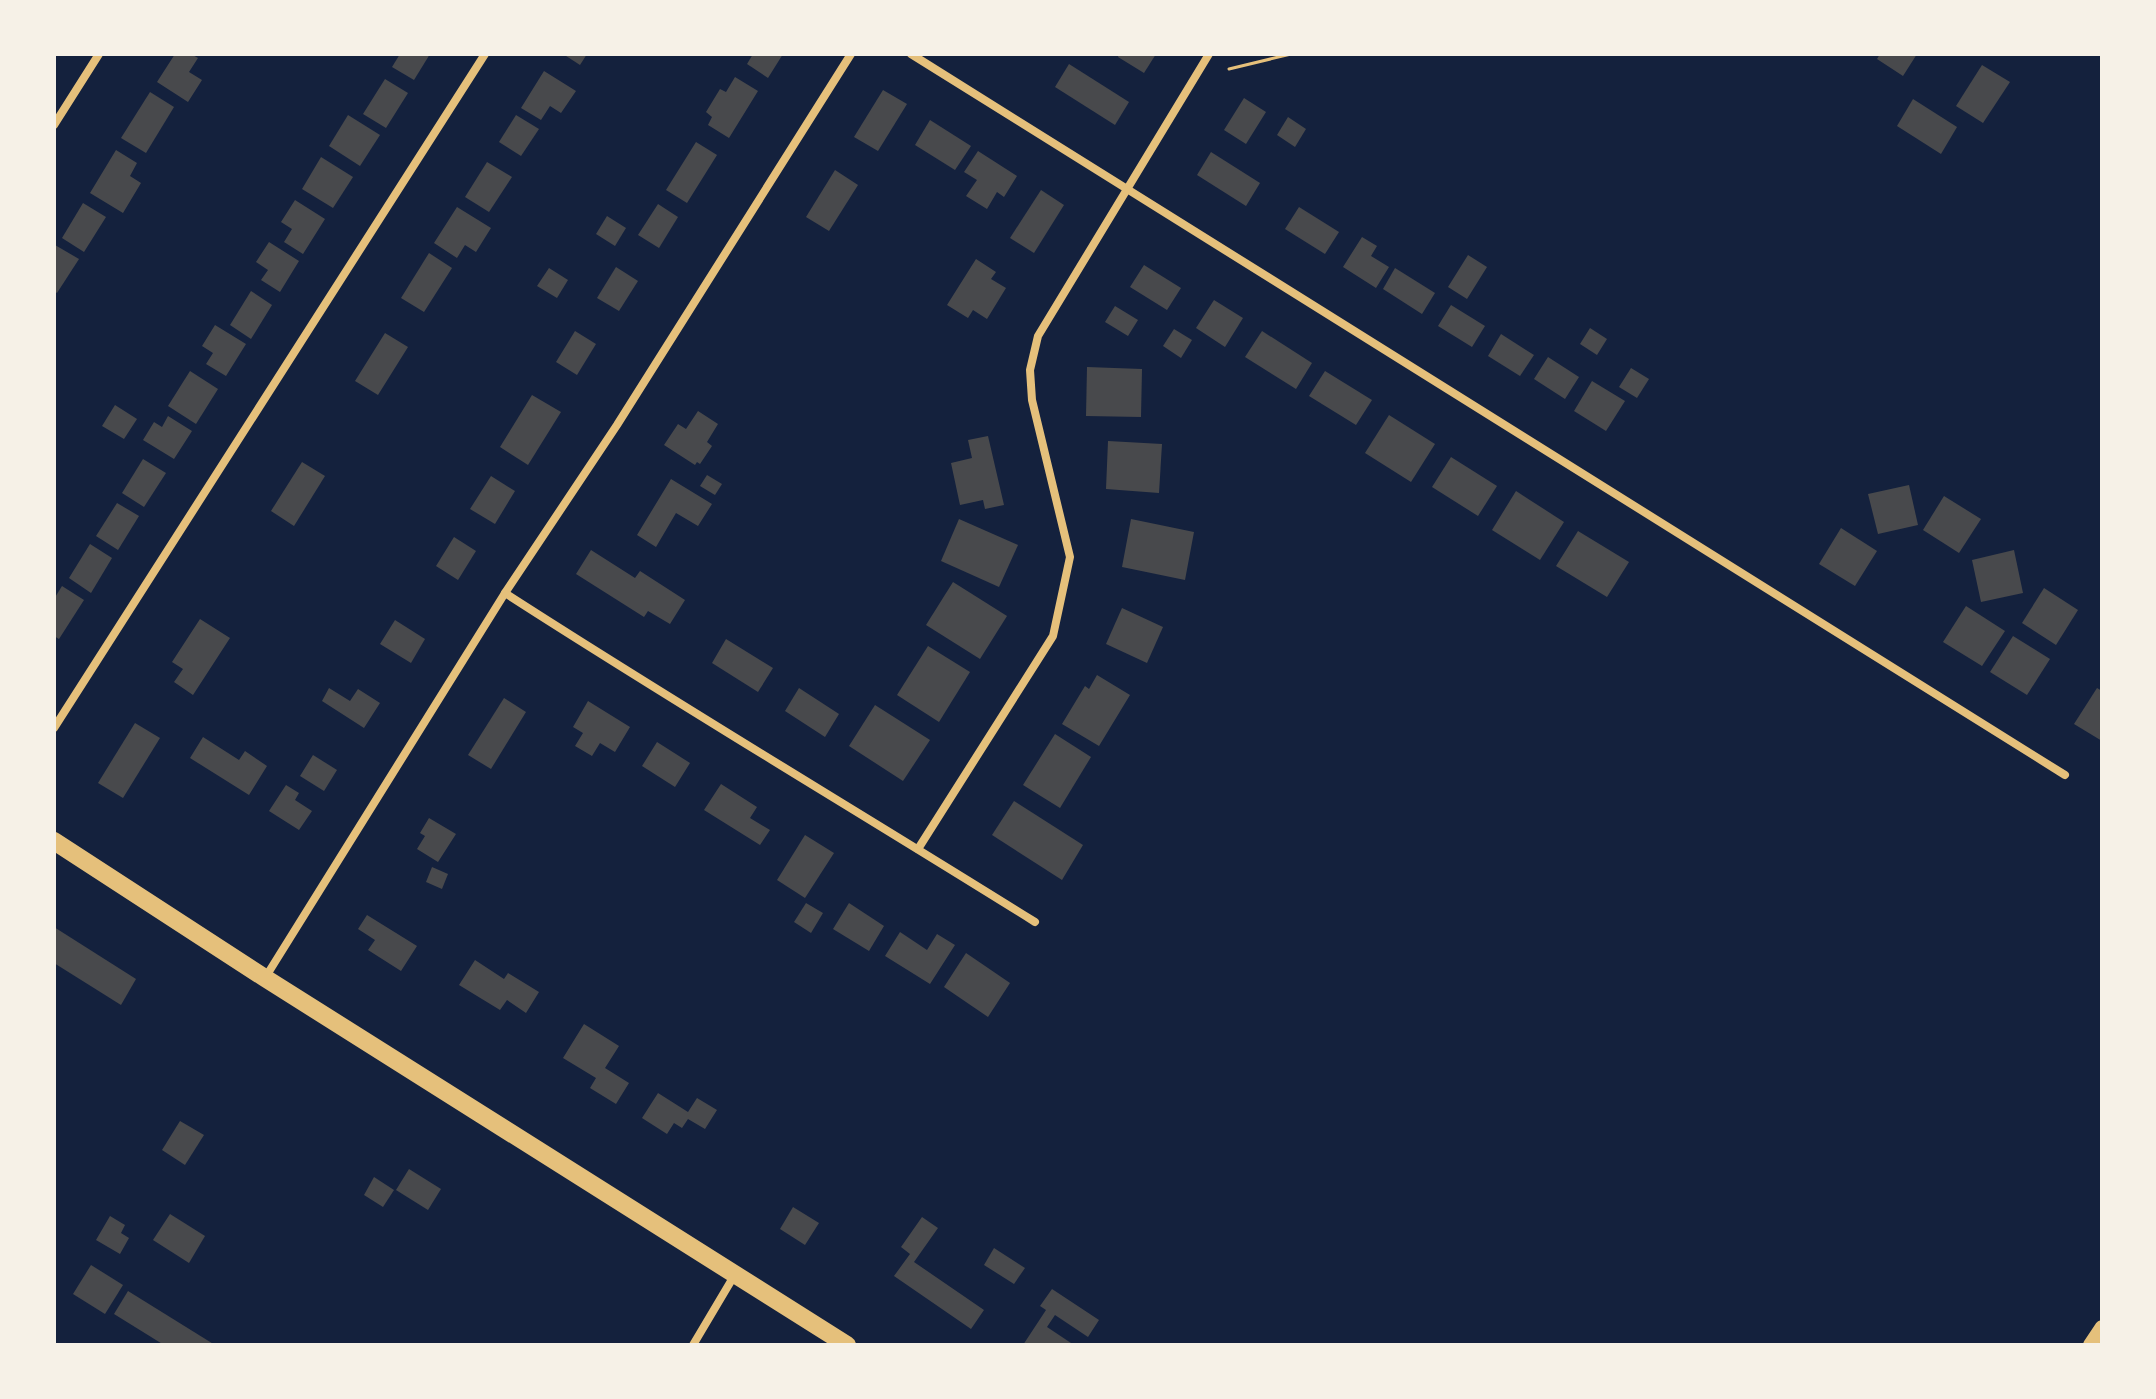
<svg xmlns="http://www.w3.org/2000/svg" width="2156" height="1399" font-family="'Archivo Narrow',sans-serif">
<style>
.building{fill:#48494c}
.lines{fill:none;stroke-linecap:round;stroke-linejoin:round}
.path{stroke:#e5c07b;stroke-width:3}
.minor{stroke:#e5c07b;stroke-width:8}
.tertiary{stroke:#e5c07b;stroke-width:14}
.primary{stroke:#e5c07b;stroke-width:18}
</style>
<rect width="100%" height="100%" fill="#14213d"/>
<!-- building -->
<g class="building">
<path d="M175 54H191L198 58 189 72 202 80 188 102 157 82Z"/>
<path d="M400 54H430L414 80 392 67Z"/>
<path d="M563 54H587L580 65Z"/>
<path d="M753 54H783L768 78 747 64Z"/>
<path d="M1119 54H1156L1144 73 1118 57Z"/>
<path d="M1880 54H1917L1903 76 1877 59Z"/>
<path d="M1069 64 1129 102 1115 125 1055 87Z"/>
<path d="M1982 65 2010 82 1983 123 1956 106Z"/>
<path d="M544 71 576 91 561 113 550 106 541 120 521 108Z"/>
<path d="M735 77 758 91 729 138 708 125 712 117 706 112 720 89 726 92Z"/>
<path d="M385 79 408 93 386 128 363 114Z"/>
<path d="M883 90 907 104 878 151 854 137Z"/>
<path d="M150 92 174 107 146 153 121 138Z"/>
<path d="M1244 98 1266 112 1246 144 1224 130Z"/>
<path d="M1913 99 1957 127 1941 154 1897 126Z"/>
<path d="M348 115 380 135 360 166 329 146Z"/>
<path d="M516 115 539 129 521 156 499 142Z"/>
<path d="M1288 117 1306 129 1295 147 1277 135Z"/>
<path d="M930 120 971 146 955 170 915 145Z"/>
<path d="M696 142 717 155 687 203 666 190Z"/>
<path d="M116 150 137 163 130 176 141 183 123 213 90 193Z"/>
<path d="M978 151 1017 176 1004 197 997 192 987 209 966 196 977 180 964 172Z"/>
<path d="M1211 152 1260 183 1246 206 1197 175Z"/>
<path d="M321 157 353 177 333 208 302 189Z"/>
<path d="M487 162 512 177 489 212 465 197Z"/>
<path d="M835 170 858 185 829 231 806 217Z"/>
<path d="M1041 190 1064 205 1034 253 1010 238Z"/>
<path d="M295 200 325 219 303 254 284 242 292 229 281 222Z"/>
<path d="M83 203 106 217 84 252 62 238Z"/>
<path d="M658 204 678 217 659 248 638 235Z"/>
<path d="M457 207 491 228 476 252 465 245 457 258 434 243Z"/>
<path d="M1299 207 1339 232 1325 254 1285 229Z"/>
<path d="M607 216 626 228 615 246 596 234Z"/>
<path d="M1362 237 1377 246 1371 256 1389 267 1376 288 1343 267Z"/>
<path d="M269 242 299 261 280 292 261 280 268 270 256 262Z"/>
<path d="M55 245 79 259 57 293 54 291Z"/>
<path d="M429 253 452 268 424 312 401 298Z"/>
<path d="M1468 255 1487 267 1467 299 1448 287Z"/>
<path d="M976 259 996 272 991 279 1006 288 987 319 973 310 968 318 947 305Z"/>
<path d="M1144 265 1181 288 1167 310 1130 287Z"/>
<path d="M616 267 638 281 619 311 597 298Z"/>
<path d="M549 268 568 280 557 298 537 286Z"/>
<path d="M1395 268 1435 293 1422 314 1383 289Z"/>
<path d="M251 291 272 305 251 339 230 325Z"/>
<path d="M1214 300 1243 318 1225 347 1196 328Z"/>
<path d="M1451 305 1485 326 1472 347 1438 326Z"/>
<path d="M1115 306 1138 320 1128 336 1105 322Z"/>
<path d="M215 325 246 344 226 376 206 364 213 353 202 346Z"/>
<path d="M1590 328 1607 339 1597 355 1580 344Z"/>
<path d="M1174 329 1192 340 1181 358 1163 346Z"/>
<path d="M575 331 596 344 577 375 556 362Z"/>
<path d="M1262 331 1312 363 1296 389 1245 357Z"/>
<path d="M385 333 408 347 378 395 355 381Z"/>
<path d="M1501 334 1534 355 1520 376 1488 356Z"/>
<path d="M1548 357 1579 377 1565 399 1534 379Z"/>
<path d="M1087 367 1142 369 1141 417 1086 416Z"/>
<path d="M1631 368 1649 379 1637 398 1619 387Z"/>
<path d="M190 371 218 389 196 424 168 406Z"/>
<path d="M1325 371 1372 400 1356 425 1309 396Z"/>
<path d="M1592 381 1625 401 1606 431 1574 411Z"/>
<path d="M532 395 561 412 528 465 500 447Z"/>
<path d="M115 405 137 419 124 439 102 426Z"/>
<path d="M698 411 718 424 707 442 712 446 700 464 697 462 695 465 664 445 678 424 686 429Z"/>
<path d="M1389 415 1435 444 1411 482 1365 453Z"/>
<path d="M168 416 192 431 174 459 143 440 154 422 162 427Z"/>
<path d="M988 436 1004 505 985 509 983 500 960 505 951 463 972 458 968 440Z"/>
<path d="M1108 441 1162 444 1159 493 1106 489Z"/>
<path d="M1451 457 1497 486 1478 516 1432 487Z"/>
<path d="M143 459 166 473 144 507 122 493Z"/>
<path d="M302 462 325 476 294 526 271 511Z"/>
<path d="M707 475 722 484 715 495 700 486Z"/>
<path d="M491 476 515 491 495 524 470 509Z"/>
<path d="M671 479 712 504 698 526 676 513 656 547 637 535Z"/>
<path d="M1909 485 1918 525 1878 534 1868 494Z"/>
<path d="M1516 491 1564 522 1540 560 1492 530Z"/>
<path d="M1944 496 1981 519 1959 553 1923 530Z"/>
<path d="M117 503 139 516 118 550 96 536Z"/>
<path d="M959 519 1018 545 999 587 941 561Z"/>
<path d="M1131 519 1194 532 1185 580 1122 567Z"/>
<path d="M1841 528 1877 551 1855 586 1819 564Z"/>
<path d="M1578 531 1629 562 1607 597 1556 566Z"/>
<path d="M454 537 476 551 458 580 436 566Z"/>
<path d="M90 544 112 558 91 593 69 578Z"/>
<path d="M591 550 635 578 640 571 685 600 670 624 648 611 644 617 576 574Z"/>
<path d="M2014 550 2023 593 1981 602 1972 560Z"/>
<path d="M953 582 1007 616 980 659 926 625Z"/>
<path d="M62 586 84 600 59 639 54 636V599Z"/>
<path d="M2044 588 2078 610 2056 645 2022 623Z"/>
<path d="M1966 606 2005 631 1982 666 1943 642Z"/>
<path d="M1122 608 1163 627 1147 663 1106 644Z"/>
<path d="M200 619 230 638 193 695 174 682 183 669 172 662Z"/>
<path d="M395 620 425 639 411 663 380 644Z"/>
<path d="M2013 636 2050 659 2027 695 1990 672Z"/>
<path d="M726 639 773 668 758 692 712 663Z"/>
<path d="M928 646 970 672 939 722 897 695Z"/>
<path d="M1097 675 1130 695 1099 746 1062 724 1085 686 1089 689Z"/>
<path d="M329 688 350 701 358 689 380 703 364 728 322 701Z"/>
<path d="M799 688 839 714 825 737 785 711Z"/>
<path d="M2097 688 2102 691V741L2074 724Z"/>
<path d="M504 698 526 712 491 769 468 755Z"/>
<path d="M588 701 630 727 615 752 600 743 592 756 575 746 583 733 573 727Z"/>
<path d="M875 705 930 740 903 781 849 746Z"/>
<path d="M135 723 160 738 123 798 98 783Z"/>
<path d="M1055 734 1091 757 1060 808 1023 785Z"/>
<path d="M203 737 239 760 245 751 267 766 249 795 190 758Z"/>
<path d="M657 742 690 763 675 787 642 766Z"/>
<path d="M313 755 337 770 324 791 300 776Z"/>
<path d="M721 784 757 807 750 818 770 830 760 845 704 810Z"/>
<path d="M286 785 299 793 295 800 312 811 299 830 269 811Z"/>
<path d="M1014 801 1083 845 1062 880 992 835Z"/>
<path d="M429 818 456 834 438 862 417 849 425 836 420 833Z"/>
<path d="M805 835 834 853 805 898 777 880Z"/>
<path d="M432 867 448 874 442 889 426 882Z"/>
<path d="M806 903 823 913 811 933 794 922Z"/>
<path d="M849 903 884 926 869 951 833 929Z"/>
<path d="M367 915 417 946 401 971 368 950 375 940 358 929Z"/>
<path d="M54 927 136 979 121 1005 54 963Z"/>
<path d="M900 932 927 950 937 934 955 945 930 984 885 956Z"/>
<path d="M966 953 1010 983 988 1017 944 987Z"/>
<path d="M475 960 504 979 508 973 539 992 526 1013 507 1000 500 1010 459 985Z"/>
<path d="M584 1024 619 1046 605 1068 629 1083 616 1104 590 1088 596 1078 563 1058Z"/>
<path d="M658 1093 688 1112 697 1098 717 1110 705 1129 688 1119 682 1128 674 1123 667 1134 642 1118Z"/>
<path d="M180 1121 204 1135 185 1165 162 1150Z"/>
<path d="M409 1169 441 1189 428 1210 396 1190Z"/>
<path d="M374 1177 394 1190 383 1207 364 1195Z"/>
<path d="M793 1207 819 1223 805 1245 780 1229Z"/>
<path d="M170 1214 205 1236 189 1263 153 1240Z"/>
<path d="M110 1216 125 1225 121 1233 129 1238 120 1254 96 1240Z"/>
<path d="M922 1217 938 1228 914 1262 984 1310 971 1329 894 1276 910 1254 901 1247Z"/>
<path d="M994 1248 1025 1268 1014 1284 984 1265Z"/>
<path d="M91 1265 123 1285 105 1314 73 1294Z"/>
<path d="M1052 1289 1099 1320 1088 1337 1055 1315 1047 1327 1074 1345H1023L1046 1310 1040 1306Z"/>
<path d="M128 1291 215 1345H164L114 1314Z"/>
</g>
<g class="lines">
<!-- path -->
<path class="path" d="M1229 69 1291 54"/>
<!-- minor -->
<g class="minor">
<path d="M911 54 2065 775"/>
<path d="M54 125 99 54"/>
<path d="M505 593C680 706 859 812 1035 922"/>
<path d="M54 728 485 54"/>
<path d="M918 849 1053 636 1070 557 1032 400 1030 370 1038 336 1209 54"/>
<path d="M265 978 505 593 617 425 851 54"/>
<path d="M693 1345 734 1276"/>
</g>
<!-- tertiary -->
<path class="tertiary" d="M2090 1345 2102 1327"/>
<!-- primary -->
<path class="primary" d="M54 841 265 978 847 1345"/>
</g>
<!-- border -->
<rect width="2156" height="1399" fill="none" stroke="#f6f1e7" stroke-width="112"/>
</svg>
